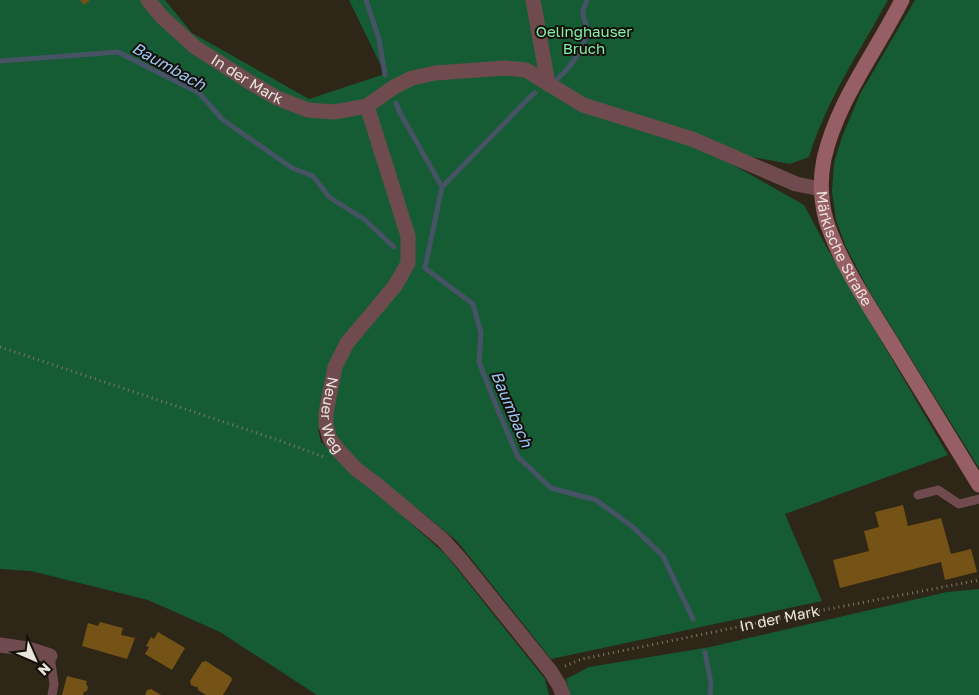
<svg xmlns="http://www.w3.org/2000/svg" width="979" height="695" font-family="'Golos Text',sans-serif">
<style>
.green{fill:#155c35}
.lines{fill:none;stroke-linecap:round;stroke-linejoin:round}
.stream{stroke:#465364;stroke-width:5}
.building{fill:#755215}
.path{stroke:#7e786a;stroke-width:3;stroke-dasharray:1 4;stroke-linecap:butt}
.service{stroke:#6f4b4f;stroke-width:9}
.minor{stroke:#6f4b4f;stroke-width:15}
.secondary{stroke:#965e65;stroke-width:15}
.labels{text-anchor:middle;stroke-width:4;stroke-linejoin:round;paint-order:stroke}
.park-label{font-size:15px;fill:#84efaa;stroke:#130f09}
.street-label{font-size:15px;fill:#eae5db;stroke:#130f09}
.water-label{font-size:16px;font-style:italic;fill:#9cc6f7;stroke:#130f09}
</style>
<rect width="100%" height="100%" fill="#2e2616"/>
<!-- green -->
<g class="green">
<path d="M0 0H165L192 33 309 99 385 74 349 0H528L547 89 700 146 804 205 826 246 948 455 785 514 822 601 551 659 457 541 318 429 321 442 446 555 545 679 549 695H317L220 632 148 600 31 571 0 569Z"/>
<path d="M536 0H888C860 51 826 101 809 157L790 164 747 156 583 102 556 85Z"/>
<path d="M915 0H979V468L869 291 846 247 836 220 832 192 834 163 842 137 860 94Z"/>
<path d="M979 589V695H570L566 679 589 667 710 647 947 592Z"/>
</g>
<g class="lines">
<!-- stream -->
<g class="stream">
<path d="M366 0 379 39 385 75"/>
<path d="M0 61 118 52 199 93 223 120 292 168 313 176 329 197 365 220 394 247"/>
<path d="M557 79C570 68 585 48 587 30 587 24 582 17 583 11 584 7 586 3 587 0"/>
<path d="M535 93 531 96 442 187 425 268 473 304 481 333 479 362 497 408 518 457 551 488 596 500 634 528 663 556 693 619"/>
<path d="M396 103 399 111 442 187"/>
<path d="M705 652 711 684 710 695"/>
</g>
</g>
<!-- building -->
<g class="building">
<path d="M80 0H90L84 5Z"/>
<path d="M903 505 908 526 941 518 951 554 971 549 977 572 945 580 941 562 840 588 833 560 869 551 864 531 879 527 875 512Z"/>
<path d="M100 622 123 628 121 635 135 638 127 659 82 646 88 623 98 626Z"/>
<path d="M158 632 185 648 172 670 145 654 149 647 146 646 151 637 154 639Z"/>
<path d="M206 661 231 677 232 680 223 695H206L198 690V687H196L191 685 190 681 202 662Z"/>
<path d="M67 676 87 681 86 684 88 687 87 691 84 692 83 695H62Z"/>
<path d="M151 689 161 695H145L147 690Z"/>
</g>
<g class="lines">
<!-- path -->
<g class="path">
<path d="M0 347 275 439 324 457"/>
<path id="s1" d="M565 666 582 659 777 619 979 580"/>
</g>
<!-- service -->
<g class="service">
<path d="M918 495 938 490 959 504 979 499"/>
<path d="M50 656 54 684 52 695"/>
</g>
<!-- minor -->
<g class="minor">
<path id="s2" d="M148 0 162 17 195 47 248 81 277 98 308 110 334 112 367 106 394 87 412 78 435 73 505 68 526 70 583 105 692 139 796 184 821 189"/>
<path d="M533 0 548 84"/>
<path id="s3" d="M367 106 408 236V263L395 286 347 343 335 367 326 413V425L330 439 339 451 356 469 376 484 443 540 460 559 551 672 559 685 563 695"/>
<path d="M0 645 28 649 50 656"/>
</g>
<!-- secondary -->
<path class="secondary" id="s4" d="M902 0C876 52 837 101 824 159 820 178 821 201 826 220 840 263 866 301 890 340 920 388 949 437 979 485"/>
</g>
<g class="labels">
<!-- park labels -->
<g class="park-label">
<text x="584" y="37">Oelinghauser<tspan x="584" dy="17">Bruch</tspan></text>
</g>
<!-- street labels -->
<g class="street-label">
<text dy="5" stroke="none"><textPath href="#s2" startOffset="128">In der Mark</textPath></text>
<text dy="5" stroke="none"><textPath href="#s4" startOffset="272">Märkische Straße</textPath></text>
<text dy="5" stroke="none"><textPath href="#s3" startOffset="341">Neuer Weg</textPath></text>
<text dy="5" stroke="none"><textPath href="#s1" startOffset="220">In der Mark</textPath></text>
</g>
<!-- water labels -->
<g class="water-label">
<text transform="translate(169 66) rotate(29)" y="6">Baumbach</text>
<text transform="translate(512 409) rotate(67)" y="6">Baumbach</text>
</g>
</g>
<!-- north arrow -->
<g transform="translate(35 660) rotate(135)" stroke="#130f09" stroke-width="4" paint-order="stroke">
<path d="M0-4L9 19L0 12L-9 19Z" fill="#eae5db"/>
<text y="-8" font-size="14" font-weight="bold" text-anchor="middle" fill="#eae5db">N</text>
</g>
</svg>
